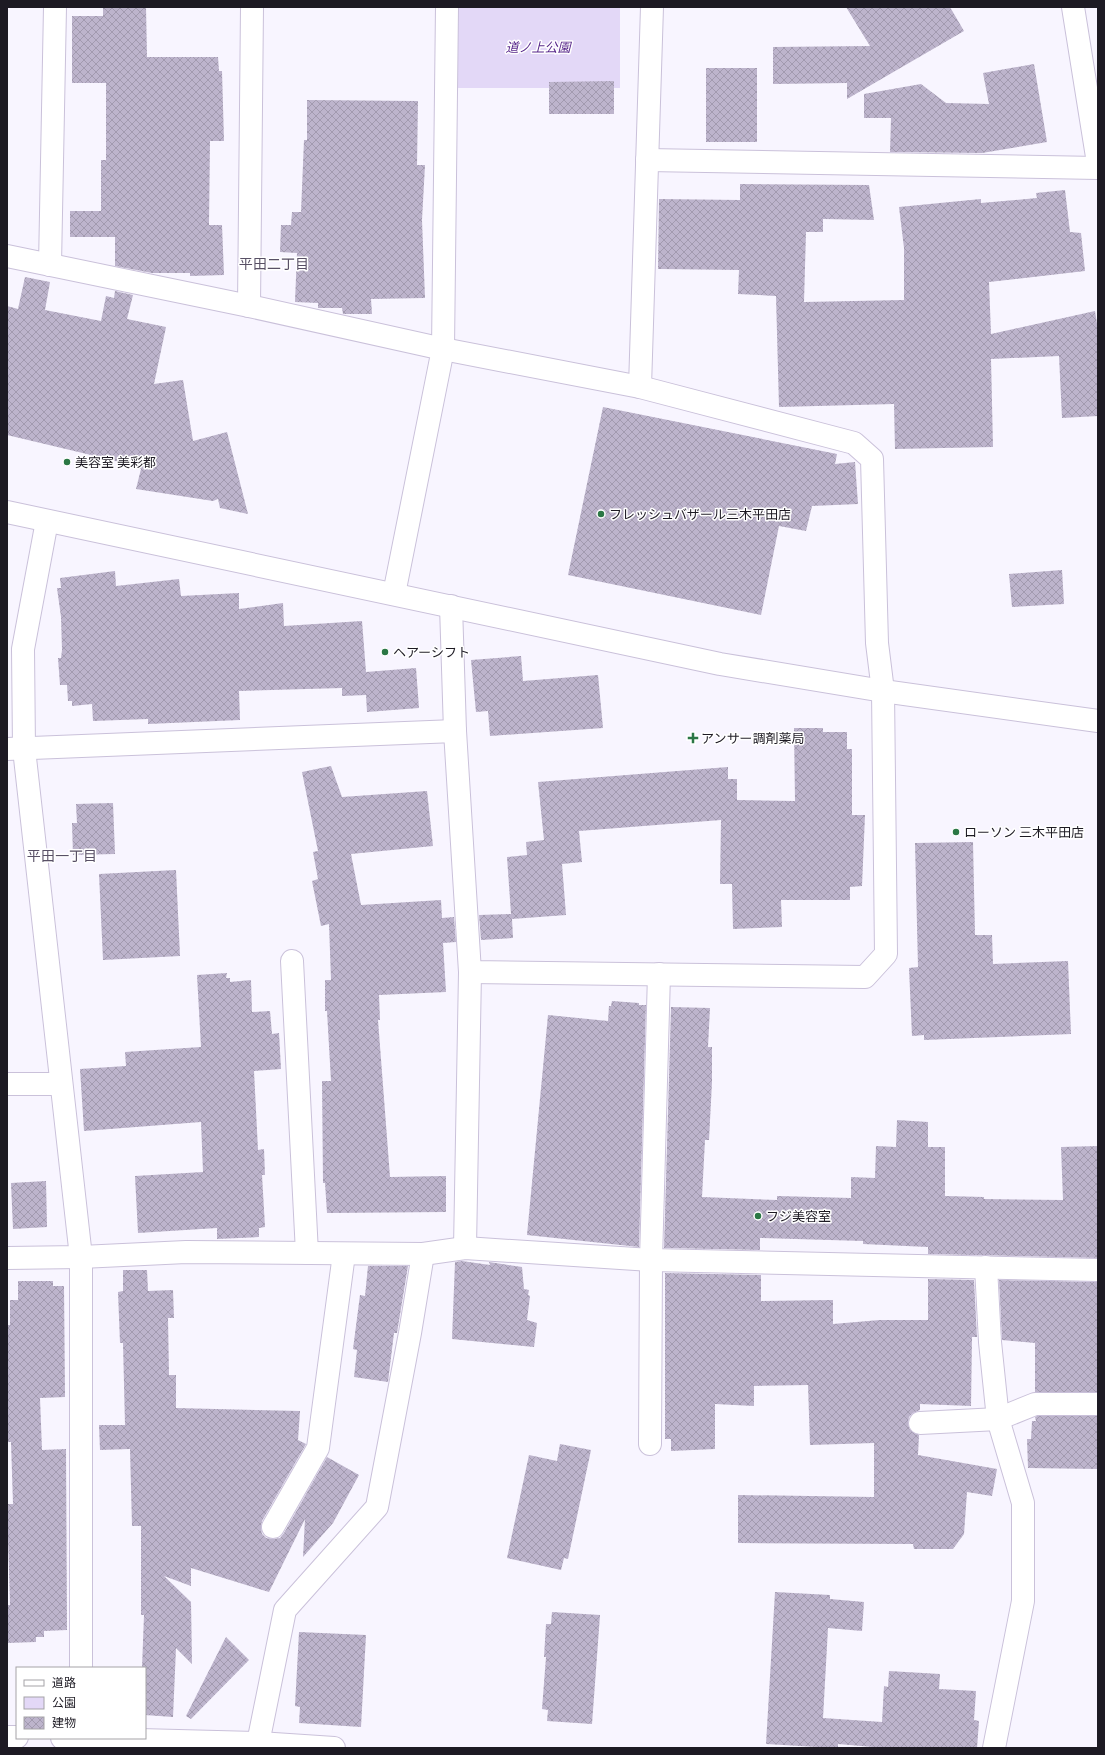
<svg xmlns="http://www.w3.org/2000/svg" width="1105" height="1755" font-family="Georgia,'Noto Sans JP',serif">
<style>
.green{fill:#e3d8f7}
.building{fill:url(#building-cross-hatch)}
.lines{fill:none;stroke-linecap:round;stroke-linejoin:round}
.minor-casing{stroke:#cac1da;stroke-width:24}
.tertiary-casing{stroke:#cac1da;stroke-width:24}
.minor{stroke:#fff;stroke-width:22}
.tertiary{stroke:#fff;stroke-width:22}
.poi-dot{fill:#2b7745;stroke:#fff;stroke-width:1.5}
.labels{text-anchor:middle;stroke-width:3;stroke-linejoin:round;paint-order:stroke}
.park-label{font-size:13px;font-style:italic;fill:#58288b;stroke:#fff}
.poi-label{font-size:13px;fill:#1d1a23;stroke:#fff;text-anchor:start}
.neighbourhood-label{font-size:14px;fill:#585065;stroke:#fff}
</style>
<defs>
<pattern id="building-cross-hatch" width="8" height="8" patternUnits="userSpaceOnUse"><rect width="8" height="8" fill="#bdb4cc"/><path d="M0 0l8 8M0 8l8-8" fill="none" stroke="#a29aaf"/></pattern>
</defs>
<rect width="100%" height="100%" fill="#f8f5ff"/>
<!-- green -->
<path class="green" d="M456 7H620V88H455Z"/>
<!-- building -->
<g class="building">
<path d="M103 7H146L147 57H218L219 71H222L224 141H210L209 225H222L224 275 190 276V273H152L115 266V237H70V211H101V160H106V83H72V16H103Z"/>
<path d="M846 7H950L964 31 847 99V83L773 84V47L870 46Z"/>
<path d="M1034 64 1047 142 982 153 890 152 891 118H864V94L921 84 946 103 989 104 983 73Z"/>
<rect x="706" y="68" width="51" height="74"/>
<path d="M614 81V114H549V82Z"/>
<path d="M307 100 418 101 417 165H425L422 220 425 298 371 299 372 314H343L342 308H318V303L295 302 297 253 280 252 281 225H291L292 212H301L304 140H307Z"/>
<path d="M740 184 869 185 874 220 823 219V232H806L804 302 904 300V248L899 207 981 199V203L1037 198 1036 193 1065 190 1070 232 1081 233 1085 271 989 282 991 334 1095 311 1098 330V416L1062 418 1059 356 991 359 993 447 895 449 894 404 779 407 776 296 738 294 739 270 658 269 659 199 740 200Z"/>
<path d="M25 277 50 282 45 310 101 321 106 296 114 298 115 291 133 295 127 319 166 327 154 384 183 380 193 441 227 432 248 514 220 508 218 499 213 501 136 489 141 469 112 460 7 435V306L18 309Z"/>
<path d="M603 407 837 454 835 464 855 462 858 504 812 506 806 531 779 526 761 615 568 575Z"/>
<path d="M1062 570 1064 604 1012 607 1009 574Z"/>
<path d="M115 571 116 586 179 579 181 596 239 593V609L283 603 284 626 362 621 366 672 416 668 419 708 367 712 366 695 342 696V688L239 691 240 720 148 724V719L93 721 92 704 72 706V701H68L67 685H60L58 658H61L62 650 61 617 57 588H61L60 578Z"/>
<path d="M521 656 523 681 598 675 603 728 490 736 488 711 476 712 471 660Z"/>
<path d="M794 728H823V732H847V749H852V815H865L862 886 850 887V900H781L782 927 733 929 732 884H720L721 820 579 831 582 862 562 864 566 915 512 919 513 938 481 940 479 915 511 914 507 857 527 855 526 842 544 840 538 782 728 767V779H737V800L795 801Z"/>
<path d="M331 766 342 797 427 791 433 846 351 854 361 905 441 900 442 918 454 917 456 942 443 943 446 992 379 995 380 1020H378L390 1177 446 1176V1212L327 1213 325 1183H323L322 1081H331L327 1011H325V980H331L329 924 321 926 312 881 318 879 313 852 318 851 302 772Z"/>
<path d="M113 803 115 854 73 855 72 823H77L76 804Z"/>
<path d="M973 842 975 935H992L993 964 1068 961 1071 1034 924 1040V1035L912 1036 909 968 918 967 915 843Z"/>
<path d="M176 870 180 956 103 960 99 874Z"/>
<path d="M227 973 226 978H230V982L251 980 252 1012 270 1011 272 1034 279 1033 281 1069 254 1071 258 1150 264 1149 265 1175H262L265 1227 259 1228V1237L217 1239V1228L138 1233 135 1176 203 1172 201 1122 84 1131 80 1069 126 1066 125 1052 201 1047 197 975Z"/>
<path d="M612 1001 639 1003V1005H646L639 1247 527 1235 548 1015 608 1021 609 1006H611Z"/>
<path d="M671 1007 710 1008 708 1047H712V1082L709 1140H705L702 1197 777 1200V1196L851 1198V1177L875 1178 876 1146 896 1147 897 1120 928 1122V1147H945V1196L984 1197V1199L1063 1200 1061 1147 1098 1146V1258L928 1254V1247L863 1244V1241L760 1238V1250L664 1248Z"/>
<path d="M46 1181 47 1227 13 1229 11 1183Z"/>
<path d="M462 1261 490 1265 489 1262 522 1267 524 1289 529 1290 528 1295 530 1296 527 1320 537 1323 534 1347 452 1339 455 1262Z"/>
<path d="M368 1266H408L397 1333H394L388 1382 354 1377 357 1350 353 1349 360 1295 365 1296Z"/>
<path d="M123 1270H147L148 1291 173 1290 174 1318H168L169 1375H176V1408L300 1411 298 1440 306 1444 262 1521 261 1527 262 1534 266 1538 273 1539 280 1538 284 1533 327 1457 359 1475 333 1523 303 1557 305 1519 269 1592 191 1568V1586L164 1576 191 1602 192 1664 176 1648 173 1717 145 1715V1668H142L144 1615H141V1526H132L130 1449 100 1450 99 1425H125L123 1343H120L118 1292 123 1291Z"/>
<path d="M665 1273 761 1275V1301L833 1300V1324L880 1320H928V1279L974 1280 977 1337H972L971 1406 920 1404V1410L913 1413 909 1417 908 1423 910 1430 919 1435 918 1455 997 1469 992 1496 967 1492 964 1534 953 1549H914L913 1544 738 1543V1495L874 1497V1443L810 1445 808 1385 754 1386V1406L715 1404V1449L671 1451V1439H665Z"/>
<path d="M999 1280 1098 1282V1392H1035V1343L1002 1340Z"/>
<path d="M18 1281H53V1286H64L65 1397 40 1398 42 1450 66 1449 67 1630 44 1631V1637H36V1642L7 1643V1605H10L7 1504H13L11 1442H7V1325H10V1300H18Z"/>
<path d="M1037 1416H1098V1469L1028 1468 1027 1439H1031L1032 1421H1036L1035 1417Z"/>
<path d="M560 1444 591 1450 568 1559 564 1558 561 1570 507 1558 529 1455 557 1461Z"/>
<path d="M775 1592 830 1595V1599L864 1602 862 1631 828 1628 823 1718 882 1722 884 1686 888 1687 889 1671 940 1674 939 1689 976 1691 974 1720 979 1721 977 1748H884L838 1744V1748H834L766 1744Z"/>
<path d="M552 1612 600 1615 592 1724 547 1721 548 1710 542 1709 546 1657H544L546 1624H551Z"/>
<path d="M299 1632 366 1635 361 1727 299 1723 300 1707 295 1706Z"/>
<path d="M226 1637 249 1660 191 1719 186 1716Z"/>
</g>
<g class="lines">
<defs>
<g id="minor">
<path d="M647 160 1098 168"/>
<path d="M7 256 249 306 443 349 640 387 854 443 872 459 877 643 883 691 886 954 865 977 470 972 455 731 7 749"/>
<path d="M50 265 55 7"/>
<path d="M249 306 252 7"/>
<path d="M640 387 652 7"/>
<path d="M47 521 23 649 24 749 81 1257V1668"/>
<path d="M394 594 443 349 447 7"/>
<path d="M451 606 455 731"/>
<path d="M292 961 307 1253"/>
<path d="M7 1084H61"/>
<path d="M465 1248 470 972"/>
<path d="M7 1258 81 1257 186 1252 423 1254 465 1248 651 1260 1098 1270"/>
<path d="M986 1267 990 1342 998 1419 1023 1503V1601L994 1748"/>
<path d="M920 1423 998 1419 1035 1404H1098"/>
<path d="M650 1444 651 1260 659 974"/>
<path d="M273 1527 318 1448 344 1254"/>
<path d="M7 1737H17"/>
<path d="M62 1738 259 1743 334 1748"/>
<path d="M257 1748 285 1610 377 1507 410 1333 423 1254"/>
</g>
<g id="tertiary">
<path d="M1073 7 1098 163"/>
<path d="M7 512 720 664 883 691 1098 721"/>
</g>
</defs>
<!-- minor casing -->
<use href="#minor" class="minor-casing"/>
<!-- tertiary casing -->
<use href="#tertiary" class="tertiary-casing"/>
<!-- minor -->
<use href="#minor" class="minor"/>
<!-- tertiary -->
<use href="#tertiary" class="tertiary"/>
</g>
<!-- markers -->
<g class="poi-dot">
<circle cx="67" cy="462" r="4"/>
<circle cx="601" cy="514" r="4"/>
<circle cx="385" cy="652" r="4"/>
<path d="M691 732h4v4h4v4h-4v4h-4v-4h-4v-4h4z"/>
<circle cx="956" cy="832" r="4"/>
<circle cx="758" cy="1216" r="4"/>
</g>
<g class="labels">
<!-- park labels -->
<g class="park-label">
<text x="538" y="52">道ノ上公園</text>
</g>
<!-- poi labels -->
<g class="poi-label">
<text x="75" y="467">美容室 美彩都</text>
<text x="609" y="519">フレッシュバザール三木平田店</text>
<text x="393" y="657">ヘアーシフト</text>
<text x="701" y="743">アンサー調剤薬局</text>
<text x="964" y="837">ローソン 三木平田店</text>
<text x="766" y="1221">フジ美容室</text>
</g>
<!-- neighbourhood labels -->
<g class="neighbourhood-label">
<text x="274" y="269">平田二丁目</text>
<text x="62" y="861">平田一丁目</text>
</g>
</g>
<!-- border -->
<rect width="1105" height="1755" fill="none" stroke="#1d1a23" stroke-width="16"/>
<!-- legend -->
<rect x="16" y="1667" width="130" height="72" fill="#ffffff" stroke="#a5a3a7"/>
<rect x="24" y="1680" width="20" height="6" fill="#ffffff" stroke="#a5a3a7"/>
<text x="52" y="1687" font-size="12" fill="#1d1a23">道路</text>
<rect x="24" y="1697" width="20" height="12" fill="#e3d8f7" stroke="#a5a3a7"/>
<text x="52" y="1707" font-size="12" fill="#1d1a23">公園</text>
<rect x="24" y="1717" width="20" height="12" fill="url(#building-cross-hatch)" stroke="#a5a3a7"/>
<text x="52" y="1727" font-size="12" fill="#1d1a23">建物</text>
</svg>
